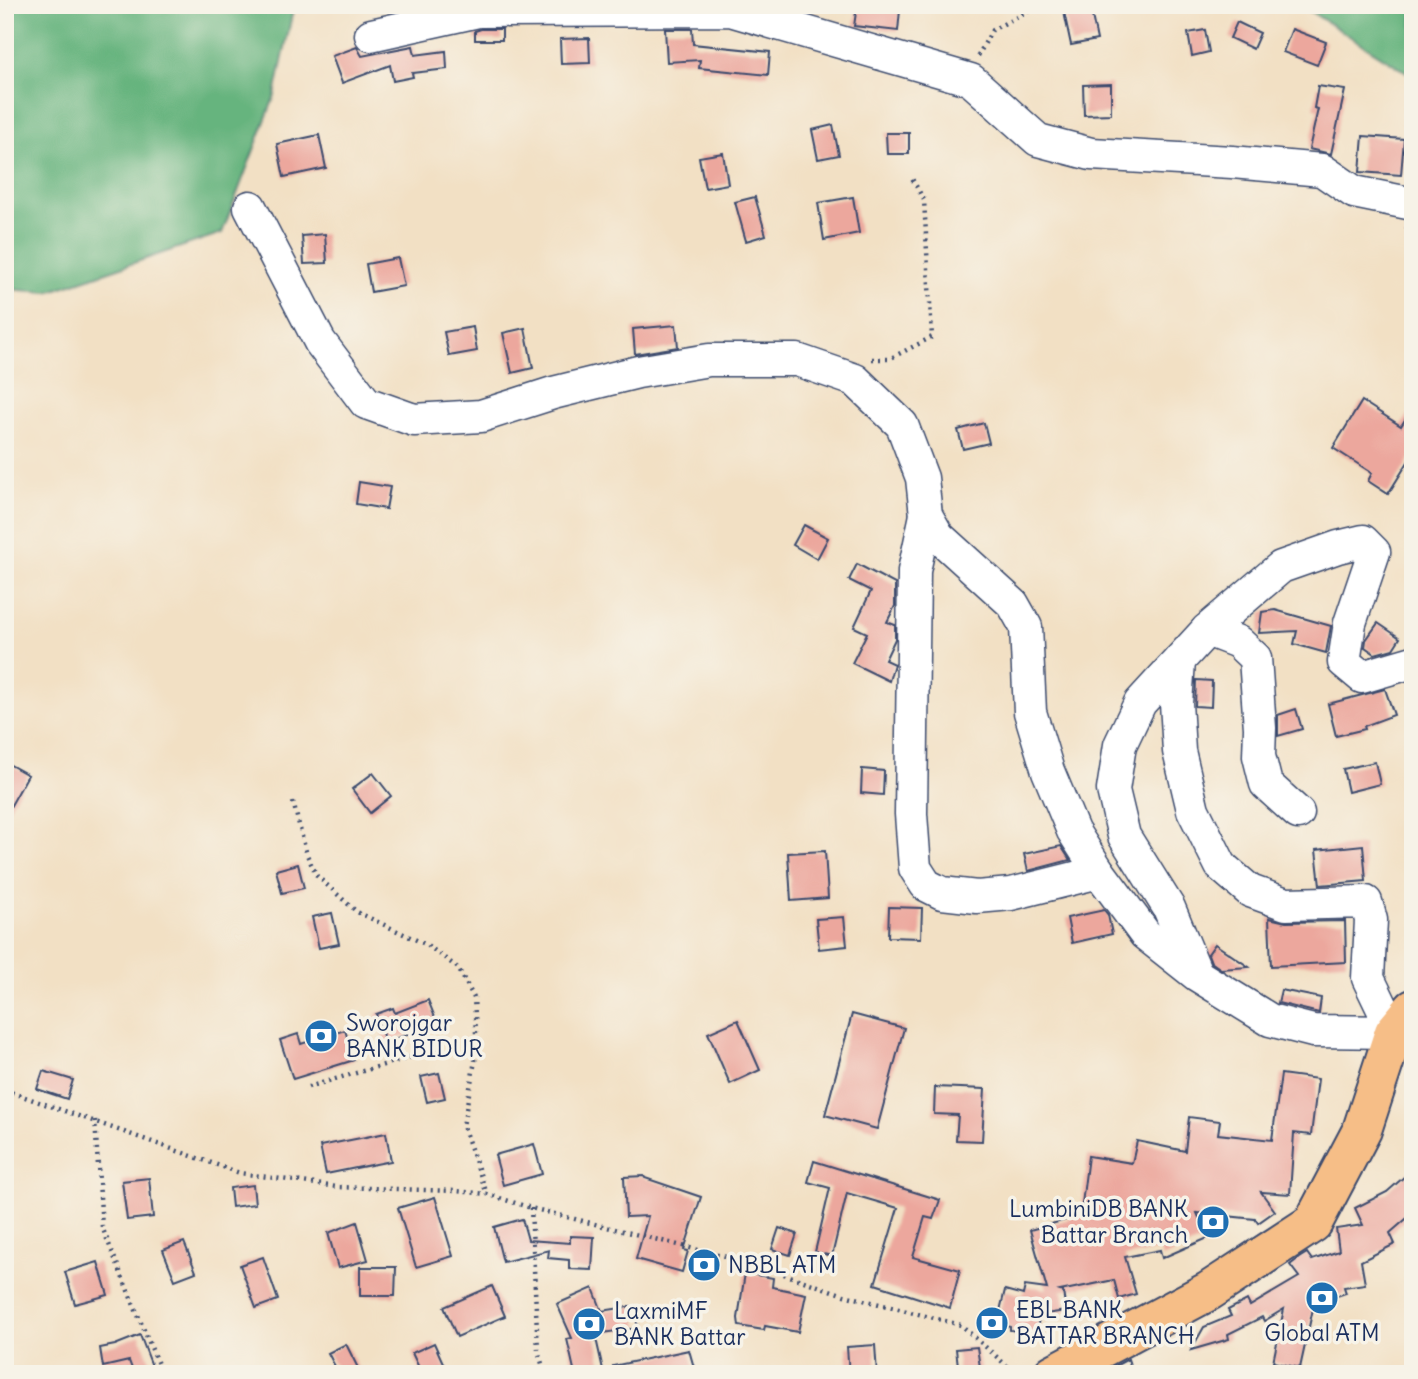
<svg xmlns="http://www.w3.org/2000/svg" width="1418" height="1379" font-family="Delius,sans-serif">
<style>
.forest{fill:#66b47e;stroke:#40726e;stroke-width:2}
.building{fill:#eca79d}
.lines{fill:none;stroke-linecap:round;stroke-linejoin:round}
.minor-casing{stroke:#3b4a6d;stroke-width:35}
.major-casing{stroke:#3b4a6d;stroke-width:42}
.path{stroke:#3b4a6d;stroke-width:4.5;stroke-dasharray:2 5;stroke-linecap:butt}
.minor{stroke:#fff;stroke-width:32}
.major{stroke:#f6be87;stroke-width:38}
.labels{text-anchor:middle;stroke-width:7;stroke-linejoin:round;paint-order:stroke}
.poi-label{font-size:23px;fill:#1b2f5e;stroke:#f7f3e8;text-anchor:start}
</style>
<rect width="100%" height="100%" fill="#f7f3e8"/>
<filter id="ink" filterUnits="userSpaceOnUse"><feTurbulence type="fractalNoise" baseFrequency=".0143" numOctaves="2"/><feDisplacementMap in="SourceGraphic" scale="14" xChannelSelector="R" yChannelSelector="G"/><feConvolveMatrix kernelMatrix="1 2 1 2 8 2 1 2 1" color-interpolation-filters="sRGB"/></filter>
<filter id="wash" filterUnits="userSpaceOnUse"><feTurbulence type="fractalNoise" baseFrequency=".00686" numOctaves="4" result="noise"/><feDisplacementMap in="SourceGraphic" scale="28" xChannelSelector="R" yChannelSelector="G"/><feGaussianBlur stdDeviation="1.57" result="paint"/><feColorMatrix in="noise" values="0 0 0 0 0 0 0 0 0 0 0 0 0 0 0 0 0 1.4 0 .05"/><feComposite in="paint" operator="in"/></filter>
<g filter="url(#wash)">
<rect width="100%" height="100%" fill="#f2e0c4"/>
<!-- forest -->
<g class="forest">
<path d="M5 5H294L275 95 222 233 48 292 5 289Z"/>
<path d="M1300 5H1413V76Z"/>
</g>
<g id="blocks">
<!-- building -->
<g class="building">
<path d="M857 5 900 10 898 31 854 26Z"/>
<path d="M1090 6 1097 40 1071 45 1064 12Z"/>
<path d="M1237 22 1260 33 1253 49 1230 38Z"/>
<path d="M481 29H502V40H475V31Z"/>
<path d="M665 29H692L693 44 770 52 768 75 699 68 700 60 667 62Z"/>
<path d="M1292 29 1326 42 1317 65 1283 52Z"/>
<path d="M1205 30 1209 52 1192 56 1188 33Z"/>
<path d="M589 38 590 63 561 64 560 39Z"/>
<path d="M413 46 415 55 446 51 447 69 412 73 413 77 393 81 390 65 342 83 332 56 357 47 362 56Z"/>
<path d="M1111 84V114L1084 115 1083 85Z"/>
<path d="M1318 86 1345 90 1331 154 1309 149 1318 109 1314 108Z"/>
<path d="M833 125 839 155 818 159 812 130Z"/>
<path d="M886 133H909V154H887Z"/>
<path d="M319 135 326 168 284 177 277 144Z"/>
<path d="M1363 136 1404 139 1401 175 1360 172Z"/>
<path d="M723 153 728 184 705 188 699 157Z"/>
<path d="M755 197 766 235 746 241 735 202Z"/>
<path d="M853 197 859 233 824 240 818 203Z"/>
<path d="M325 234 327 263 304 264 302 236Z"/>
<path d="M398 258 404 286 371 292 366 264Z"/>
<path d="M676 325 678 347 635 354 633 329Z"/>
<path d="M473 327 477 351 449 356 444 332Z"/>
<path d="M525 328 533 368 512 373 503 333Z"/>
<path d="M1362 401 1401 426 1413 407V454L1388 494 1368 481 1372 473 1333 448Z"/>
<path d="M984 423 989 443 963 449 958 430Z"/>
<path d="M359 482 390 487 386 509 356 504Z"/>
<path d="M804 525 828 538 817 559 793 545Z"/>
<path d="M857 564 895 584V606L887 622 895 625V639L885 660 894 664 889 681 852 663 867 633 854 627 871 591 849 580Z"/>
<path d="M1275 610 1331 626 1326 653 1294 644 1297 631 1259 633 1262 612Z"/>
<path d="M1378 623 1400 638 1393 649 1375 654 1365 647 1366 640Z"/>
<path d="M1196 680 1212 681 1211 707 1195 706Z"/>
<path d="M1385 689 1394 715 1364 726 1365 729 1336 736 1328 704Z"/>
<path d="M1296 709 1302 729 1278 736V715Z"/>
<path d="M5 762 28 775 5 816Z"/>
<path d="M1375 762 1380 784 1348 792 1343 769Z"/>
<path d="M862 769 884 771 883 795 861 793Z"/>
<path d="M373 773 391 796 370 813 352 789Z"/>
<path d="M1363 845 1366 881 1320 885 1316 850Z"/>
<path d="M1061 846 1070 860 1028 871 1024 854Z"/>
<path d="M825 851 828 898 791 901 788 853Z"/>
<path d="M298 864 304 888 282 893 276 870Z"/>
<path d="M889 907 922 908 921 938 888 937Z"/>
<path d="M1104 910 1108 915 1112 934 1072 943 1067 918Z"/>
<path d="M332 913 339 944 319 948 312 917Z"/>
<path d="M844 917 847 946 819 949 816 919Z"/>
<path d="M1269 918 1286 922 1345 921 1346 962 1271 966Z"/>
<path d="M1215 944 1249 967 1221 969 1211 962 1208 954Z"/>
<path d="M1281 990 1321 998 1319 1013 1278 1003Z"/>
<path d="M428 1000 438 1025 385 1042 376 1014 393 1008 395 1013Z"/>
<path d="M852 1014 904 1028 877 1129 825 1115Z"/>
<path d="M738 1020 760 1070 730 1084 708 1033Z"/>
<path d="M345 1030 354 1060 293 1079 280 1040 298 1034 301 1044Z"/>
<path d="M43 1071 73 1080 67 1099 37 1089Z"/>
<path d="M439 1073 445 1098 427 1102 421 1077Z"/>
<path d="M1281 1074 1318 1079 1311 1135 1294 1133 1290 1194 1261 1192 1275 1211 1258 1223 1255 1219 1197 1213 1208 1238 1162 1258 1160 1250 1125 1257 1136 1294 1119 1299 1114 1280 1060 1291 1063 1292 1066 1311 1039 1315 1037 1334 1010 1330V1327L997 1323 1005 1290 1023 1295 1025 1286 1047 1289 1030 1230 1069 1219V1211L1081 1212 1088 1156 1132 1163 1137 1141 1185 1151 1189 1117 1220 1121 1218 1134 1272 1140Z"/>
<path d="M935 1087 985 1089 982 1141 956 1140 958 1115 934 1114Z"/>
<path d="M386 1133 391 1161 326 1174 320 1146Z"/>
<path d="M534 1144 542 1174 503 1185 495 1155Z"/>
<path d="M814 1161 940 1200 933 1219 925 1217 913 1257 960 1270 950 1308 875 1284 898 1208 847 1193 832 1256 815 1252 830 1188 808 1182Z"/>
<path d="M1413 1169V1213L1390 1233 1395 1244 1361 1261 1365 1284 1344 1287 1346 1293 1314 1304 1300 1368 1273 1362 1284 1309 1264 1321 1262 1317 1228 1334 1229 1339 1191 1350 1204 1327 1231 1316 1228 1310 1247 1300 1250 1306 1299 1277 1290 1265 1299 1258 1307 1253 1312 1260 1339 1251 1336 1229 1363 1225 1355 1208 1387 1192Z"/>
<path d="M644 1176 645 1178 701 1197 684 1250 688 1251 682 1272 636 1259 648 1216 626 1217 624 1177Z"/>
<path d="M149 1178 153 1217 127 1220 122 1181Z"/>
<path d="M253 1185 255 1204 232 1207 230 1188Z"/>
<path d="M435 1197 453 1256 416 1267 398 1208Z"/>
<path d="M522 1219 528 1240 570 1243V1236L594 1237 592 1270 569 1269V1260L548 1258 549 1250 503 1262 494 1227Z"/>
<path d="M357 1222 368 1260 338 1268 328 1233Z"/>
<path d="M779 1228 797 1234 790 1255 772 1249Z"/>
<path d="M184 1242 196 1272 175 1280 163 1250Z"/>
<path d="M263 1257 278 1300 256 1308 240 1265Z"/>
<path d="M98 1262 108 1295 75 1304 65 1272Z"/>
<path d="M360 1267H396L395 1296H360Z"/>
<path d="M745 1273 773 1278 772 1287 806 1294 798 1332 765 1326 764 1330 739 1326 738 1318Z"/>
<path d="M492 1286 505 1316 457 1337 444 1307Z"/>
<path d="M593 1288 602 1311 634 1306 638 1328 595 1334 604 1374H575L567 1339 572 1338 557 1304Z"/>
<path d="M140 1335 155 1374H134L129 1361 103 1367 100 1348 115 1345Z"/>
<path d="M434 1343 448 1374H422L412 1353Z"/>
<path d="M346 1344 361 1374H339L328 1353Z"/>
<path d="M875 1345 877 1374H849L847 1347Z"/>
<path d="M977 1347 981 1374H959L956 1349Z"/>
<path d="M689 1350 695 1371 685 1374H614L613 1366Z"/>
<path d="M1128 1359 1133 1374H1100Z"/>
</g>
</g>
</g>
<g filter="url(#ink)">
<use href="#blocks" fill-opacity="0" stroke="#3b4a6d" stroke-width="2"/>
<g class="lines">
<defs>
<g id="minor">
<path d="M371 35 479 11 730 10 971 80 1038 140 1091 154 1232 162 1322 170 1354 192 1413 204"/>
<path d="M250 207 320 342 366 403 414 420 481 416 553 393 638 372 709 360H797L855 380 902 425 922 478 926 515 938 536 1013 604 1026 627 1030 712 1048 771 1073 831 1099 872 1145 934 1197 975 1270 1020 1313 1031 1394 1032 1368 978 1371 920 1366 902 1286 904 1250 891 1221 866 1193 810 1179 751 1176 703 1179 661"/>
<path d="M926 515 914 571 911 814 915 868 926 885 942 893 977 897 1011 894 1099 872"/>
<path d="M1207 630 1238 642 1255 658 1260 728 1259 756 1266 784 1298 813"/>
<path d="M1196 973 1169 908 1124 836 1113 790 1120 745 1140 703 1207 630 1281 567 1338 547 1363 541 1374 552 1350 623 1344 662 1362 677 1413 662"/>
</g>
<path id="major" d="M1053 1374 1209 1291 1313 1223 1362 1130 1394 1032 1413 1009"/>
</defs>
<!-- minor casing -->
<use href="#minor" class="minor-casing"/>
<!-- major casing -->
<use href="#major" class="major-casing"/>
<!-- path -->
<g class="path">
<path d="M978 56 992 30 1040 5"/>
<path d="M1407 227 1409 268 1413 274"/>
<path d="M872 359H889L932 337 924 200 911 177"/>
<path d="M293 802 307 855 317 876 357 912 427 945 458 968 474 998 477 1050 463 1126 487 1194"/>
<path d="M308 1087 411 1057 436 1051 477 1050"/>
<path d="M5 1090 240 1173 337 1187 456 1191 487 1194 531 1208 758 1265 844 1295 961 1325 1016 1374"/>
<path d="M95 1120 102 1227 162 1374"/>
<path d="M531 1208 538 1350 545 1374"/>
</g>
<!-- minor -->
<use href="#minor" class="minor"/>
<!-- major -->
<use href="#major" class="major"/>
</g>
</g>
<!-- icons -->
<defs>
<symbol id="bank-disc" viewBox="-11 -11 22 22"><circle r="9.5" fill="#1f6fb2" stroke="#f7f3e8"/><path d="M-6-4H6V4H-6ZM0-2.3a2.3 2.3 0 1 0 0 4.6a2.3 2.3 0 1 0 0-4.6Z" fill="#fff"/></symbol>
</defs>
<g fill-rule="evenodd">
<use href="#bank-disc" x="302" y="1017" width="38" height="38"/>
<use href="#bank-disc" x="1194" y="1203" width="38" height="38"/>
<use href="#bank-disc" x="685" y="1246" width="38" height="38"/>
<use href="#bank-disc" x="1303" y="1279" width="38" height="38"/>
<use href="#bank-disc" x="973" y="1304" width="38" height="38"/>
<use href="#bank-disc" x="570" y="1305" width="38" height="38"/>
</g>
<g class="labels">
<!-- poi labels -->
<g class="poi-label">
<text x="346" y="1031">Sworojgar<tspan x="346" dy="26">BANK BIDUR</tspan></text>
<text x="1188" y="1217" text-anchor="end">LumbiniDB BANK<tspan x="1188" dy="26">Battar Branch</tspan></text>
<text x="728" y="1273">NBBL ATM</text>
<text x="1016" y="1318">EBL BANK<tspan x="1016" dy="26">BATTAR BRANCH</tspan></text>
<text x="614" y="1319">LaxmiMF<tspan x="614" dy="26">BANK Battar</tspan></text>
<text x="1322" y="1341" text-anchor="middle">Global ATM</text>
</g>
</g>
<!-- margin -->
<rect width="1418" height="1379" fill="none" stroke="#f7f3e8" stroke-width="28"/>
</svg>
